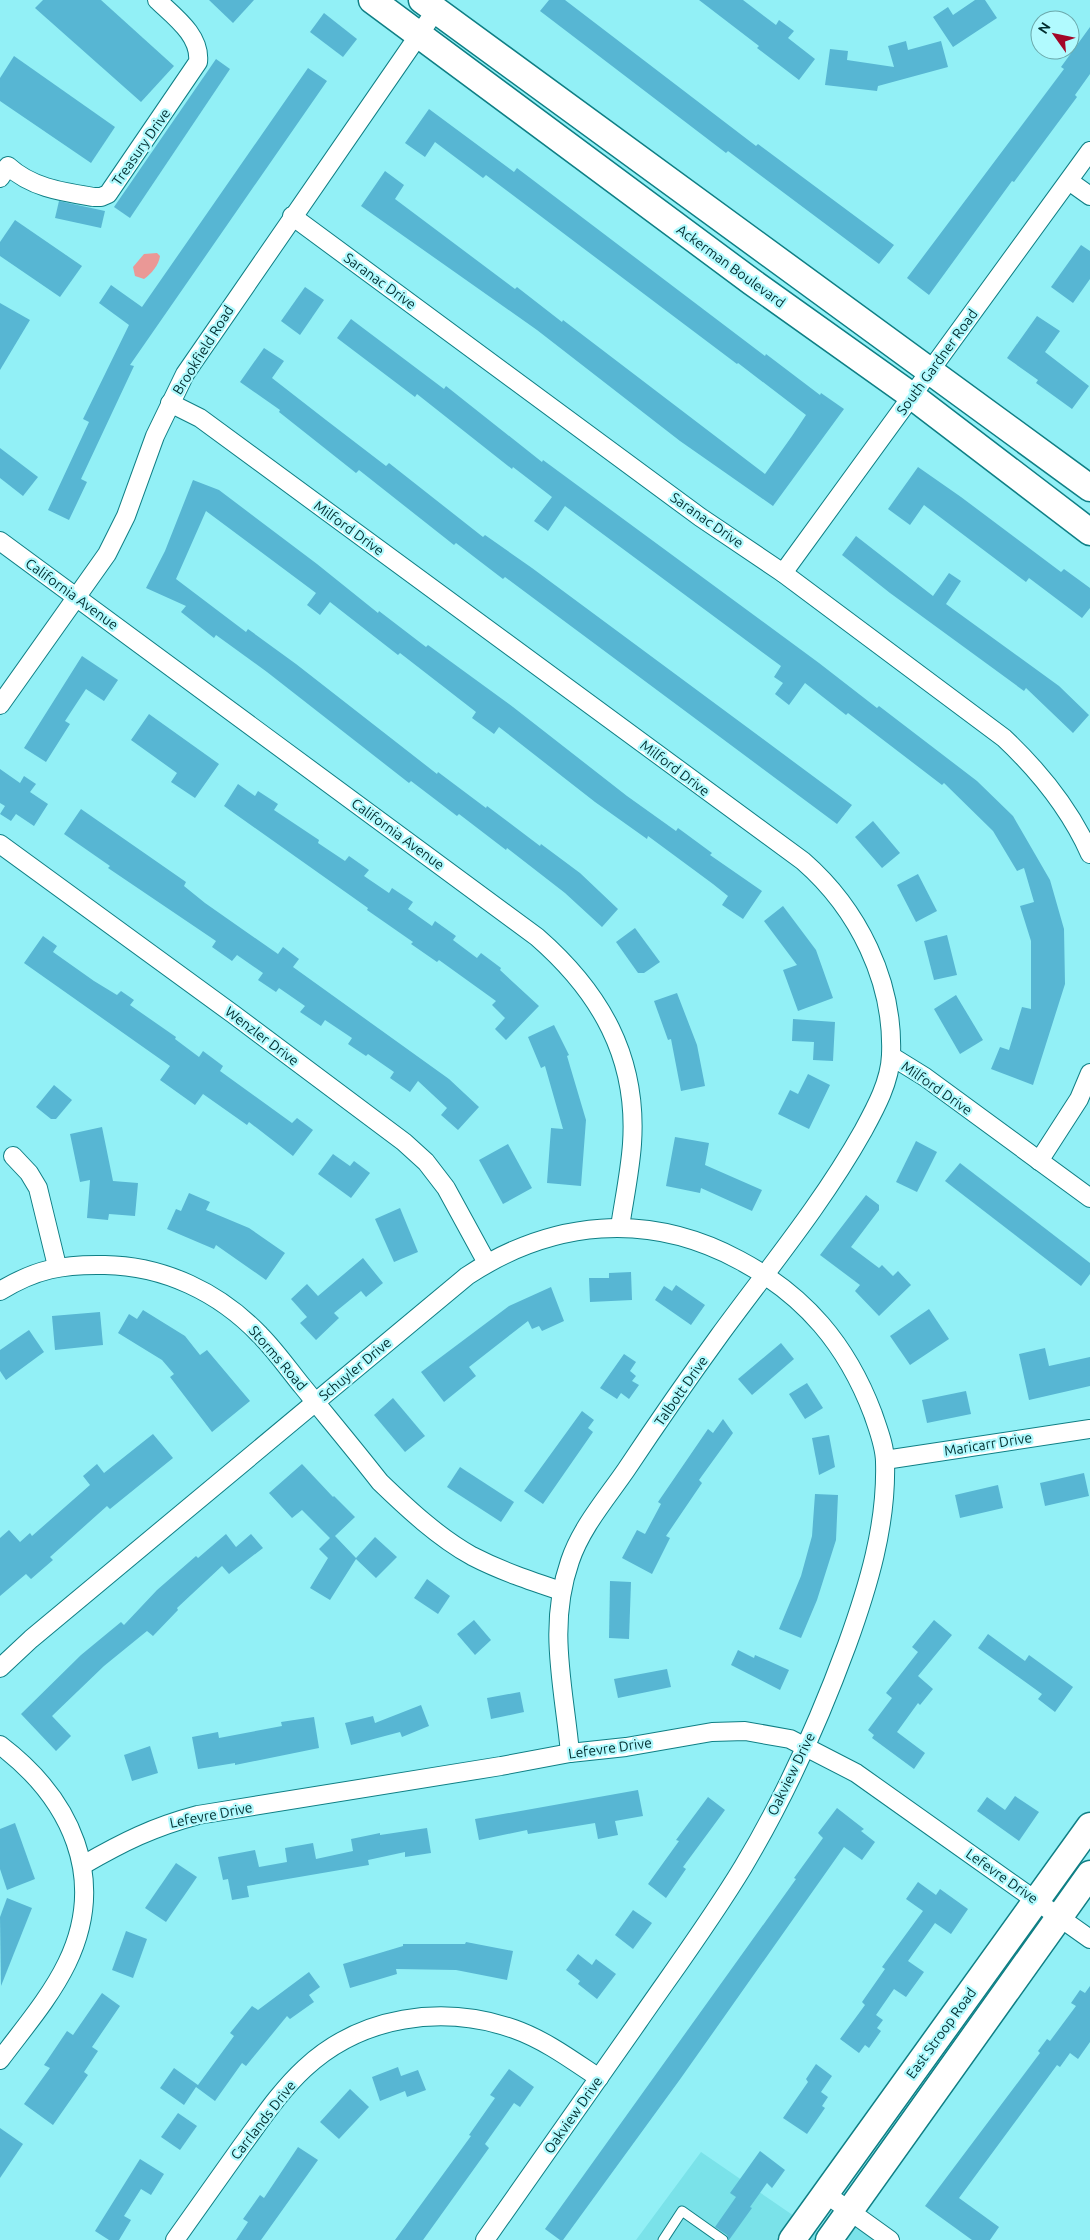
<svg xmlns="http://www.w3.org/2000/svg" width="1090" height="2240" font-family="Ubuntu,sans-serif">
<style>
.built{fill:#7ae2e9}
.water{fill:#ea9896}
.building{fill:#57b6d3}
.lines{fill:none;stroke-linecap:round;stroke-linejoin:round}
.lane-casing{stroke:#0f7f85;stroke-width:11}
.street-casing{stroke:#0f7f85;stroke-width:20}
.secondary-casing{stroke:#0f7f85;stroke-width:29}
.lane{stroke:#fff;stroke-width:9}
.street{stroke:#fff;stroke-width:18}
.secondary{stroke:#fff;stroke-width:26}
.labels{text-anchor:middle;stroke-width:4.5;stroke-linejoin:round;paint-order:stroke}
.street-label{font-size:14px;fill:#012d2f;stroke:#b1fafe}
</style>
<rect width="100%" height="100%" fill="#92f0f6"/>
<!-- built -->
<path class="built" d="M701 2152 829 2240 849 2211 890 2240H636Z"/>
<!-- water -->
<path class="water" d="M157 253 160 256C159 265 151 274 144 279L135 276 133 267 144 254Z"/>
<!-- building -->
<g class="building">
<path d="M43 0H101L174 66 141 102 35 8Z"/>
<path d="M209 0H254L233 23Z"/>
<path d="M549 0H565L756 146 758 144 894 245 879 264 728 151 726 153 540 11Z"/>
<path d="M699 0H743L776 25 779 20 794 31 788 38 815 59 799 80 757 48 759 46Z"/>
<path d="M975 0H985L997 18 953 47 933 17 948 7 953 15Z"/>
<path d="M324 13 357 39 343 57 310 32Z"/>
<path d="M1090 27V74L1075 95 1077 97 1014 182 1012 181 929 295 907 278 1064 69 1061 67Z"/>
<path d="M906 41 908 50 941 41 948 67 878 86 877 91 825 85 830 49 848 51 847 60 894 67 888 46Z"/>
<path d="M14 56 115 127 91 163 0 101V78Z"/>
<path d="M216 59 230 69 130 218 114 207Z"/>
<path d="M308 68 327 81 130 365 134 366 81 479 87 482 69 520 48 510 89 422 83 419 129 325 99 303 111 285 142 307Z"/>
<path d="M429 109 514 172 517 168 765 356 766 354 820 395 821 393 844 409 773 506 680 441 537 330 361 206 385 171 404 185 395 199 515 289 517 287 562 322 563 320 765 474 792 436 806 415 738 363 737 364 486 175 483 178 435 142 425 157 405 143Z"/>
<path d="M59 201 105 211 101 228 55 218Z"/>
<path d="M15 220 82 266 60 297 0 256V242Z"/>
<path d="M1081 245 1090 251V279L1073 303 1051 287Z"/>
<path d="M305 287 324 300 300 335 281 321Z"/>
<path d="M0 303 30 320 0 370Z"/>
<path d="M1037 316 1060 331 1045 352 1089 386 1072 409 1036 383 1038 380 1007 358Z"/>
<path d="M351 319 444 389 446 386 542 462 543 460 819 663 877 708 879 706 977 781 1013 816 1050 880 1064 929 1065 984 1033 1085 991 1069 1000 1047 1009 1050 1022 1007 1031 1009V941L1020 906 1034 902 1024 868 1017 871 993 831 944 783 942 785 848 713 846 715 805 683 789 705 775 694 783 683 774 677 781 666 565 506 548 531 534 521 552 497 513 467 512 469 417 394 415 397 337 338Z"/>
<path d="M264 348 284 361 272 378 326 420 386 466 389 463 483 537 485 535 532 568 852 805 837 824 505 577 503 579 456 543 454 545 359 470 356 473 279 412 280 410 240 382Z"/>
<path d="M0 448 38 477 23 496 0 478Z"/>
<path d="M918 467 961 497 1061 572 1064 569 1090 588V608L1082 618 1029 578 1026 582 924 505 910 525 888 509Z"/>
<path d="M193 480 219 490 317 564 378 613 379 611 426 647 428 645 513 707 627 796 676 831 678 828 712 853 710 855 762 891 743 919 722 905 728 896 713 884 648 836 647 839 595 802 499 727 494 734 472 718 476 712 400 653 398 655 330 602 320 615 307 605 316 593 206 511 176 579 246 632 248 629 296 664 437 774 438 772 486 808 487 806 540 846 541 844 580 873 618 909 602 927 565 893 507 848 506 850 459 814 457 816 411 781 409 783 267 672 216 635 214 638 181 612 186 606 146 588 165 551Z"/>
<path d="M856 536 933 596 949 573 961 581 946 604 1059 686 1089 715 1073 733 1026 688 1024 691 890 593 842 555Z"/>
<path d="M82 656 118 680 104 701 86 689 65 721 70 724 46 762 24 748Z"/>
<path d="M149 714 219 764 195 798 171 782 177 773 131 740Z"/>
<path d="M0 769 20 783 24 776 36 784 30 792 48 804 34 826 16 814 11 821 0 814 5 806 0 803Z"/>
<path d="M238 784 255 796 258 791 278 804 274 810 319 840 318 843 345 861 349 856 369 870 364 876 389 893 392 888 413 902 408 909 432 926 435 921 456 936 453 940 477 958 481 953 501 968 500 970 539 1006 506 1040 495 1029 505 1018 492 1005 496 1001 439 960 437 962 411 944 413 942 367 910 368 908 224 806Z"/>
<path d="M81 809 186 882 184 886 205 903 278 954 283 947 299 959 293 967 449 1079 479 1107 458 1130 441 1115 447 1108 418 1081 410 1092 390 1078 394 1072 368 1054 366 1056 348 1044 352 1038 325 1020 321 1026 300 1012 305 1006 279 988 276 992 258 980 263 973 237 955 232 961 212 947 216 941 108 868 110 866 64 834Z"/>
<path d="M873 821 900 853 882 868 855 837Z"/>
<path d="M918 874 937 911 916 922 897 885Z"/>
<path d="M783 906 816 950 833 998 798 1011 783 970 797 965 764 921Z"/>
<path d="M635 928 660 962 644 973H638L616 942Z"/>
<path d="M947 935 957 975 934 980 924 941Z"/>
<path d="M43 936 57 946 53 952 94 981 117 995 121 991 134 1000 130 1005 176 1037 175 1039 199 1057 203 1051 223 1066 220 1071 292 1123 297 1118 313 1130 293 1156 249 1122 247 1125 203 1094 195 1105 160 1080 170 1066 24 963Z"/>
<path d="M677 993 697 1045 705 1086 681 1091 671 1039 668 1040 654 1001Z"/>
<path d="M956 995 983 1040 960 1054 934 1009Z"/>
<path d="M793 1019 835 1022 833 1061 813 1060 814 1042 792 1041Z"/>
<path d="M554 1025 569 1055 567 1056 586 1120 581 1186 547 1183 551 1128 563 1129 545 1066 541 1068 528 1037Z"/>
<path d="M808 1074 830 1085 809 1129 778 1114 790 1090 798 1094Z"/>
<path d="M54 1085 72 1100 56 1119H51L36 1107Z"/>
<path d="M102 1127 113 1181 138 1183 135 1216 109 1214 108 1220 87 1218 90 1180 80 1182 70 1134Z"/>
<path d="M675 1137 709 1143 705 1165 762 1190 752 1211 701 1188 700 1193 666 1186Z"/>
<path d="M916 1141 937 1152 917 1192 896 1182Z"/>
<path d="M508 1144 532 1188 503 1204 479 1160Z"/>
<path d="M333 1154 350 1166 354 1161 370 1173 351 1198 318 1174Z"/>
<path d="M960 1163 1090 1263V1274L1081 1286 945 1181Z"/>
<path d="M189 1193 210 1202 206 1210 249 1228 285 1253 266 1280 216 1245 214 1249 167 1229 176 1209 181 1211Z"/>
<path d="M866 1195 879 1205V1210L851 1247 879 1268 882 1265 893 1276 898 1271 911 1285 879 1316 855 1291 860 1285 820 1255Z"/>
<path d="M400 1208 418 1252 394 1262 375 1219Z"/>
<path d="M363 1258 383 1283 366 1297 361 1291 334 1313 339 1318 316 1340 300 1323 307 1317 291 1299 307 1284 318 1296Z"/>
<path d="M631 1272 632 1300 590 1302 589 1278H609V1273Z"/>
<path d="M676 1285 705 1305 691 1325 655 1300 664 1286 672 1291Z"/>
<path d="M551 1287 564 1321 542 1331 539 1326 532 1329 528 1321 469 1367 476 1376 444 1402 421 1372 509 1306Z"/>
<path d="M929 1309 949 1339 910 1365 890 1336Z"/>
<path d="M143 1310 185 1336 200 1355 207 1350 250 1401 212 1432 170 1377 174 1374 162 1360 118 1333 129 1314 137 1319Z"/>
<path d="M100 1312 103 1345 55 1350 52 1316Z"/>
<path d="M29 1330 44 1352 6 1380 0 1371V1350Z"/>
<path d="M781 1343 794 1359 752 1395 738 1379Z"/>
<path d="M1045 1348 1049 1366 1090 1357V1386L1029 1400 1019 1354Z"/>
<path d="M624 1354 636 1362 630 1371 636 1376 632 1381 639 1385 629 1399 621 1393 617 1399 600 1388Z"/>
<path d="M807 1383 823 1408 805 1419 789 1394Z"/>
<path d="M966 1391 971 1414 927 1423 922 1400Z"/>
<path d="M393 1398 425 1436 405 1452 374 1415Z"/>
<path d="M582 1411 594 1420 588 1428 593 1432 543 1504 524 1491Z"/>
<path d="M723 1419 733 1433 699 1480 702 1483 666 1536 670 1538 652 1574 622 1558 637 1530 645 1534 661 1504 658 1502 708 1429 713 1433Z"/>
<path d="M153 1434 173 1458 110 1509 107 1506 50 1557 53 1560 31 1579 26 1574 0 1596V1538L9 1530 20 1542 30 1533 32 1536 90 1485 83 1476 97 1464 104 1473Z"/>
<path d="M829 1435 835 1467 819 1475 812 1438Z"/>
<path d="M302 1464 333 1497 334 1496 355 1517 335 1536 356 1558 375 1537 397 1557 376 1578 356 1559 330 1600 310 1588 328 1558 319 1549 330 1538 302 1510 292 1518 269 1493Z"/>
<path d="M460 1467 514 1502 501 1522 447 1487Z"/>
<path d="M1084 1473 1089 1496 1045 1506 1040 1483Z"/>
<path d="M998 1485 1003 1508 960 1518 955 1495Z"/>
<path d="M815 1494 838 1495 836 1540 817 1600 801 1638 779 1629 801 1576 812 1536Z"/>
<path d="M226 1534 236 1547 251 1534 263 1548 229 1574 222 1566 177 1608 178 1610 153 1636 147 1631 104 1666 52 1716 71 1736 56 1751 21 1714 81 1655 121 1622 124 1625 157 1590 196 1556 198 1558Z"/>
<path d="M427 1579 450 1596 438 1614 414 1598Z"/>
<path d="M610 1581 631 1582 629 1639 609 1638Z"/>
<path d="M474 1620 491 1640 475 1655 457 1634Z"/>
<path d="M934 1620 952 1635 918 1676 933 1689 920 1705 918 1703 897 1732 925 1753 914 1769 872 1738 874 1735 868 1730 892 1698 886 1693 918 1652 912 1647Z"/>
<path d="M988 1634 1025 1661 1029 1655 1073 1687 1055 1712 1038 1699 1042 1694 978 1648Z"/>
<path d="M738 1650 754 1658 755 1655 789 1670 780 1690 731 1665Z"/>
<path d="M667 1669 671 1687 618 1698 614 1679Z"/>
<path d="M520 1692 524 1712 491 1719 487 1698Z"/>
<path d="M421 1705 429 1726 402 1737 400 1732 351 1745 345 1723 373 1716 375 1723Z"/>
<path d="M314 1717 319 1748 235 1765V1763L198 1769 192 1737 218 1732 219 1738 282 1726 281 1722Z"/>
<path d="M150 1746 158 1773 132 1781 124 1755Z"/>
<path d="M638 1790 643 1816 615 1821 618 1835 598 1839 595 1823 528 1834 527 1830 479 1840 475 1819Z"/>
<path d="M1015 1796 1039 1812 1019 1841 977 1811 987 1797 1005 1810Z"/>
<path d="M708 1797 725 1810 683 1867 686 1869 666 1898 648 1884 679 1841 676 1840Z"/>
<path d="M837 1808 864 1829 861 1831 875 1842 862 1860 844 1847 681 2078 563 2240H560L545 2229 796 1879 794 1878 823 1838 818 1833Z"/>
<path d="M15 1823 35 1879 7 1890 0 1869V1829Z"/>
<path d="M427 1828 431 1853 405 1857V1852L368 1860 369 1865 247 1886 249 1897 232 1900 228 1879 223 1880 218 1857 255 1850 259 1867 287 1862 285 1848 313 1843 316 1859 353 1851 351 1839 380 1833V1835Z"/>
<path d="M176 1863 197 1877 166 1922 145 1908Z"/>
<path d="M918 1882 936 1895 940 1889 968 1909 951 1934 935 1923 908 1961 924 1972 906 1997 894 1989 876 2015 883 2020 877 2028 881 2031 869 2048 865 2045 859 2053 840 2039 865 2005 862 2002 885 1969 882 1967 923 1911 906 1899Z"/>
<path d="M7 1898 32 1908 1 1986 0 1917Z"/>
<path d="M633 1910 652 1923 633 1949 615 1935Z"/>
<path d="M126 1931 147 1939 133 1978 112 1970Z"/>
<path d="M466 1942 513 1951 507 1980 456 1970 396 1969 397 1974 350 1988 343 1964 403 1946V1944H465Z"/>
<path d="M578 1954 592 1965 596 1959 616 1974 597 1999 578 1984 580 1981 566 1970Z"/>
<path d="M309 1972 320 1987 309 1995 314 2002 290 2019 287 2016 246 2066 242 2063 215 2101 196 2087 184 2105 160 2088 174 2068 198 2085 234 2036 230 2033 252 2006 258 2010Z"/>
<path d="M1090 1986V2042L1078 2059 1070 2053 1060 2067 1057 2065 959 2198 999 2227 990 2240H972L925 2206 1040 2053 1038 2051 1047 2039 1050 2041 1076 2006 1071 2003 1080 1990 1085 1993Z"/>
<path d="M102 1993 120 2006 92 2047 98 2051 84 2072 88 2075 53 2125 24 2104 50 2068 44 2065 67 2031 73 2035Z"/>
<path d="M816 2064 832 2076 821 2092 828 2097 822 2106 825 2108 807 2134 783 2118 808 2082 806 2079Z"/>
<path d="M398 2067 401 2076 418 2070 426 2090 407 2097 405 2091 380 2101 372 2077Z"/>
<path d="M509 2069 534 2087 520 2107 514 2103 485 2144 489 2148 423 2240H395L471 2136 469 2135 495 2098 490 2095Z"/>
<path d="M350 2089 369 2107 339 2139 320 2122Z"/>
<path d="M178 2113 197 2126 180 2150 161 2137Z"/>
<path d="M0 2128 23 2144 0 2178Z"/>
<path d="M298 2147 318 2160 261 2240H236L248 2222 243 2219 260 2195 264 2198Z"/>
<path d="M760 2151 785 2170 772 2188 767 2183 750 2207 752 2208 729 2240 727 2235 715 2227 736 2197 730 2193Z"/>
<path d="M140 2159 164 2174 151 2195 141 2189 124 2216 131 2220 119 2240H109L95 2231Z"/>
</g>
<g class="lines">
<defs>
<path id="lane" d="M663 2240 682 2211 723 2240"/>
<g id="street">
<path d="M0 178 8 166C32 188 63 192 94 197H101L108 194 198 62C201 36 175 17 157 0"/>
<path d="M1069 181 1090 196"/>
<path d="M292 216 700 517 783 573 1004 738C1040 772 1070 809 1090 854"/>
<path d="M170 403 200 418 803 861C858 909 894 981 891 1055 890 1082 875 1109 863 1131 822 1204 768 1269 719 1336 687 1380 656 1425 626 1470 606 1499 581 1528 570 1561 547 1627 564 1687 570 1753"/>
<path d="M0 541 537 937C600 992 638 1057 632 1144 630 1172 624 1200 620 1227"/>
<path d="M783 573 1090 151"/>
<path d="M0 705 107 554 126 516 155 436 185 374 436 10"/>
<path d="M0 844 233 1014 404 1142 426 1162 446 1188 487 1263"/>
<path d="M891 1056 925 1077 1090 1198"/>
<path d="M13 1156 29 1173 38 1188 57 1266"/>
<path d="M1039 1161 1079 1099 1090 1073"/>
<path d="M0 1291C36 1269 63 1264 105 1265 164 1266 219 1292 260 1335 276 1351 289 1370 303 1387 329 1419 355 1450 380 1482 408 1509 438 1537 472 1556 501 1571 531 1581 561 1591"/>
<path d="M885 1460 1090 1429"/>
<path d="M0 1668 31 1639 467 1276C552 1220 648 1211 739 1260 805 1295 847 1345 873 1414 878 1429 885 1446 885 1462 887 1525 868 1587 847 1645 819 1721 785 1797 743 1867 711 1920 674 1970 638 2022 587 2094 536 2167 485 2240"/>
<path d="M0 1745C71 1799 108 1878 67 1963 50 1998 23 2029 0 2060"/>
<path d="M83 1865C123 1842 153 1827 198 1815L501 1766 570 1753 626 1747 712 1732 745 1731 790 1739 856 1773 1090 1939"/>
<path d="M826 2194 890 2240"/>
<path d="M175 2240C197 2209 219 2178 241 2147 261 2120 280 2091 305 2068 361 2016 442 2004 514 2029 545 2040 572 2060 599 2078"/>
</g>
<g id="secondary">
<path d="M372 0 752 282 912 396 1090 532"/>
<path d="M422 0 1090 488"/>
<path d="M792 2240 1090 1826"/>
<path d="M829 2240 1090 1874"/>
</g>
</defs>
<!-- lane casing -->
<use href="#lane" class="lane-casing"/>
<!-- street casing -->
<use href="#street" class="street-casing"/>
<!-- secondary casing -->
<use href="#secondary" class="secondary-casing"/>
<!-- lane -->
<use href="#lane" class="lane"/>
<!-- street -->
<use href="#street" class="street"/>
<!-- secondary -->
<use href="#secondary" class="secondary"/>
</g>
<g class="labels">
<!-- street labels -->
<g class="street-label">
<text transform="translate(141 147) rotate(-55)" y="5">Treasury Drive</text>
<text transform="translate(731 266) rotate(36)" y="5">Ackerman Boulevard</text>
<text transform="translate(380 281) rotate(36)" y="5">Saranac Drive</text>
<text transform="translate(203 350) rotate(-58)" y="5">Brookfield Road</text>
<text transform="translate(937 362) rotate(-54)" y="5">South Gardner Road</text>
<text transform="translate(707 520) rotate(35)" y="5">Saranac Drive</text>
<text transform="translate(349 528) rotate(36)" y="5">Milford Drive</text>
<text transform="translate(72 594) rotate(36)" y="5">California Avenue</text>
<text transform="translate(675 768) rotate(37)" y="5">Milford Drive</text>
<text transform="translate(398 834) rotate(36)" y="5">California Avenue</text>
<text transform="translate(262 1036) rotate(37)" y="5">Wenzler Drive</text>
<text transform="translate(937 1088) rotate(35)" y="5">Milford Drive</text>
<text transform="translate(278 1358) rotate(49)" y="5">Storms Road</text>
<text transform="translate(355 1369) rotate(-40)" y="5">Schuyler Drive</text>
<text transform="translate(681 1391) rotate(-55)" y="5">Talbott Drive</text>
<text transform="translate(988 1444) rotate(-9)" y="5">Maricarr Drive</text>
<text transform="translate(610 1748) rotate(-8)" y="5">Lefevre Drive</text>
<text transform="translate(791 1774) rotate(-64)" y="5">Oakview Drive</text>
<text transform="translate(211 1815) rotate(-11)" y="5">Lefevre Drive</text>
<text transform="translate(1002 1876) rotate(35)" y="5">Lefevre Drive</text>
<text transform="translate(941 2033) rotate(-54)" y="5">East Stroop Road</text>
<text transform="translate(573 2115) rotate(-55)" y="5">Oakview Drive</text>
<text transform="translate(263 2120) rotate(-52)" y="5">Carrlands Drive</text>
</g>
</g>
<!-- north arrow -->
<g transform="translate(1055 35) rotate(303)"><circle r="24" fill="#b1fafe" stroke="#6ba8ab"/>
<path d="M0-4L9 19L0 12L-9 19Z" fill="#a30627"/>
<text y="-8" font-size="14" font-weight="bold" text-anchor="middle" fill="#012d2f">N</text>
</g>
</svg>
